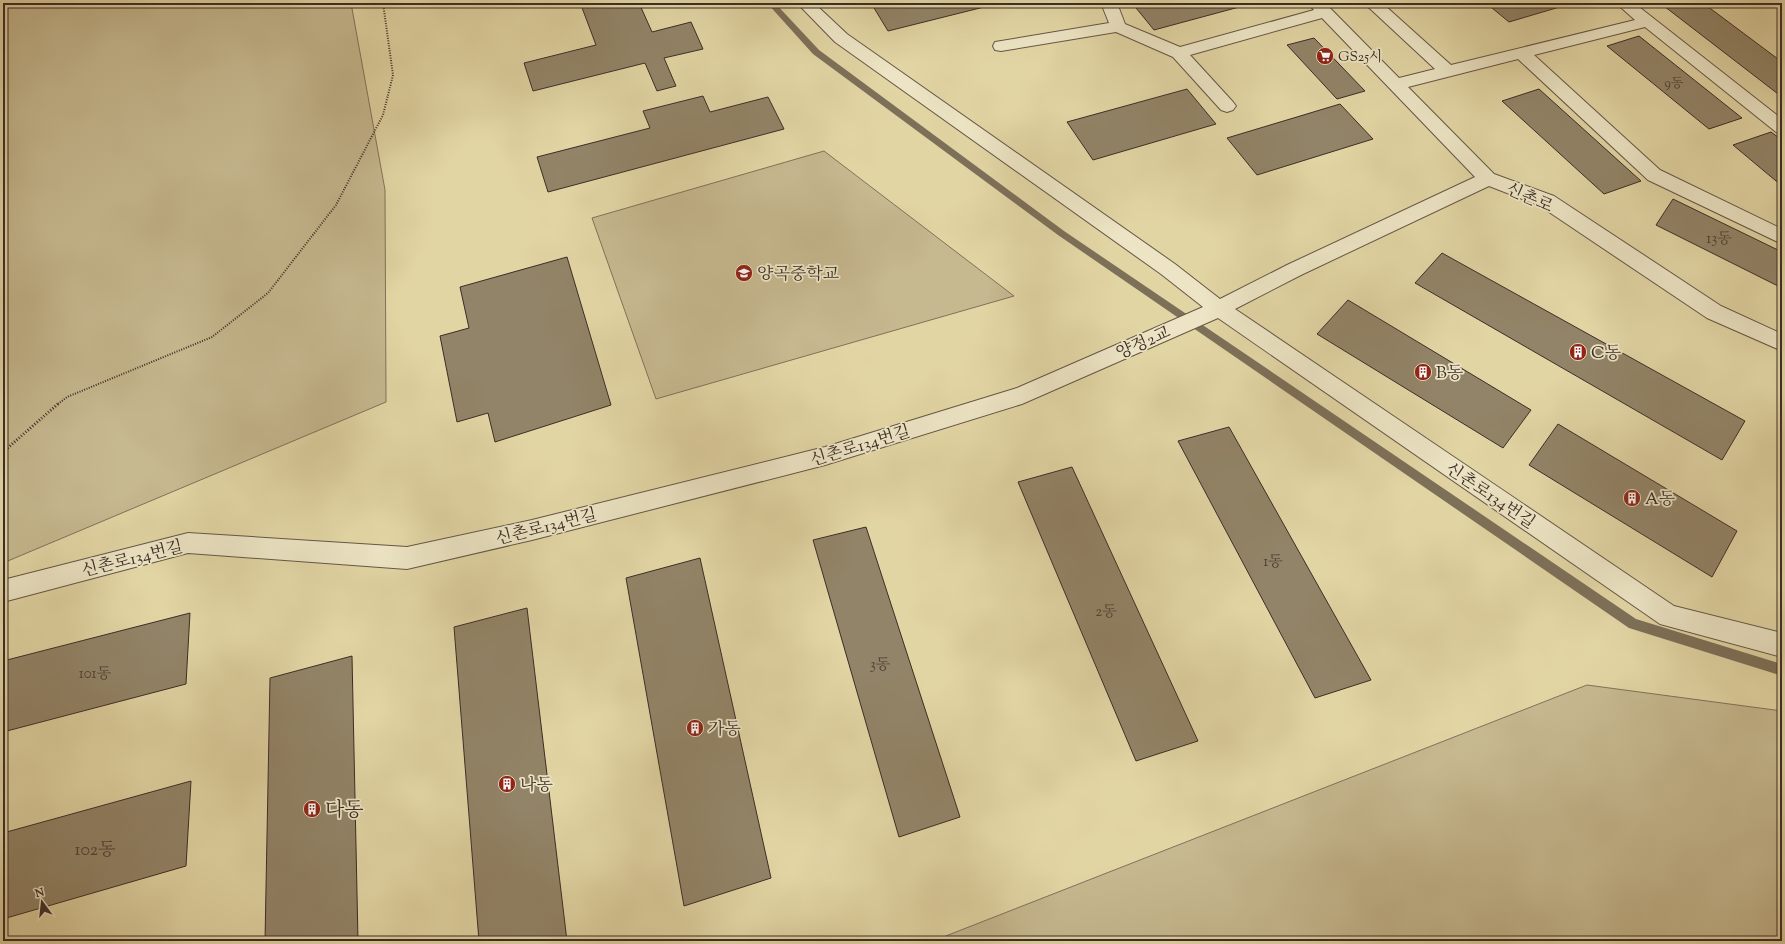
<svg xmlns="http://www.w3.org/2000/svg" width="1785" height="944" font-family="'Sorts Mill Goudy','Noto Serif KR',serif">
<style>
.green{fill:#c6b88f;stroke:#80725b}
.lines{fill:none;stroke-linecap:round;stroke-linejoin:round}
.stream{fill:#7d7059;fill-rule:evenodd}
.building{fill:#928468;stroke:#3b2d27}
.minor-casing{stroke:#655746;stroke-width:2}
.path-far1{stroke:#3b2d27;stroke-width:2;stroke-dasharray:1 1.5;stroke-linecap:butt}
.path{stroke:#3b2d27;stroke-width:3;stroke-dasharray:1 2;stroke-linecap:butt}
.minor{fill:#ece4c4;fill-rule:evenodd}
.labels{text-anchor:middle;stroke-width:3.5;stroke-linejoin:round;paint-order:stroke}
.far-number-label{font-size:13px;fill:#514337}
.far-poi-label{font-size:14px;fill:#3b2d27;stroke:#ece4c4;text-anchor:start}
.number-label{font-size:15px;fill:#514337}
.street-label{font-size:17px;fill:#3b2d27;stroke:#ece4c4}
.poi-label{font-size:17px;fill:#3b2d27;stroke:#ece4c4;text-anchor:start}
.near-number-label{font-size:18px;fill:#514337}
.near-poi-label{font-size:20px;fill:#3b2d27;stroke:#ece4c4;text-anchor:start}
</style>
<rect width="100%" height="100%" fill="#e2d5a4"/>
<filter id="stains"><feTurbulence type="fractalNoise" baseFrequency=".005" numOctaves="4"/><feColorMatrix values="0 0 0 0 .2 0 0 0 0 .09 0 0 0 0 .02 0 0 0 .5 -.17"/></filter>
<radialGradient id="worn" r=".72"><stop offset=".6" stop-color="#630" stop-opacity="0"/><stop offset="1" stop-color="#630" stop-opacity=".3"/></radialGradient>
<!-- green -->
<g class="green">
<path d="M3 3H351L385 190 386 402 3 563Z"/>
<path d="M824 151 1014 296 656 399 592 218Z"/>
<path d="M1587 685 1782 711V941H933Z"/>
</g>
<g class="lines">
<!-- stream -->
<path class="stream" d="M767 3H775L819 50 1064 231 1636 619 1782 664V676L1629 628 1058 235 813 54Z"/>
</g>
<!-- building -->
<g class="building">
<path d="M591 3H639L652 32 691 22 703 49 664 58 676 86 657 91 645 63 533 91 524 63 596 45 581 5Z"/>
<path d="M871 3H1000L888 31Z"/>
<path d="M1132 3H1254L1154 30Z"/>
<path d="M1486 3H1573L1509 22Z"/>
<path d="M1660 3H1703L1782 62V97Z"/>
<path d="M1639 36 1742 118 1709 129 1607 46Z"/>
<path d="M1314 38 1365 91 1337 99 1287 45Z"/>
<path d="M1187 89 1216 124 1093 160 1067 122Z"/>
<path d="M1539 89 1641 181 1604 194 1502 101Z"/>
<path d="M703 96 710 112 768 97 784 129 548 192 537 157 650 128 643 111Z"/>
<path d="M1340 104 1373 139 1257 175 1227 138Z"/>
<path d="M1771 132 1782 140V186L1733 145Z"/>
<path d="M1673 199 1782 252V288L1656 225Z"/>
<path d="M1442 253 1745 421 1722 460 1415 283Z"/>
<path d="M567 257 611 405 495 442 488 413 457 422 440 336 469 328 460 287Z"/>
<path d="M1348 300 1531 410 1503 448 1317 334Z"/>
<path d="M1558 424 1737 531 1712 577 1529 465Z"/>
<path d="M1229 427 1371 680 1315 698 1178 441Z"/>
<path d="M1072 467 1198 741 1136 761 1018 482Z"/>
<path d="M866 527 960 817 899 837 813 540Z"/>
<path d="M700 558 771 878 684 906 626 578Z"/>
<path d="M527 608 567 941H479L454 627Z"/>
<path d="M190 613 186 684 3 732V661Z"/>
<path d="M352 656 358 941H265L270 678Z"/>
<path d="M191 781 186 866 3 919V833Z"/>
</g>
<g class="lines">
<defs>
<path id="minor" d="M797 3H814L847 34 1175 264 1220 299 1287 265 1475 177 1322 18 1190 55 1233 102 1236 106 1233 110 1227 112 1221 110 1173 57 1116 32 1001 51 995 50 993 46 995 42 1109 23 1101 3H1117L1125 24 1180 47 1314 10 1308 3H1325L1399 78 1435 69 1364 3H1382L1451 65 1635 20 1616 3H1634L1782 119V134L1776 132 1645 27 1534 55 1660 170 1782 229V244L1648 180 1518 59 1408 87 1494 174 1554 196 1721 306 1782 334V351L1707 318 1540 206 1489 186 1301 275 1235 309 1674 606 1782 633V657L1660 624 1218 318 1022 404 825 465 532 540 407 569 188 553 3 602V580L188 533 407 547 532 520 825 447 1017 388 1203 307 1161 274 835 42Z"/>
</defs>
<!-- minor casing -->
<use href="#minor" class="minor-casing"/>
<!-- path-far1 -->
<path class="path-far1" d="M58 404 67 397 212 337 268 293 336 205 383 115 393 75 383 3"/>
<!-- path -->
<path class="path" d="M3 452 59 403"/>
<!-- minor -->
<use href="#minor" class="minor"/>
</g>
<!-- icons -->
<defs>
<symbol id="supermarket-disc" viewBox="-11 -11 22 22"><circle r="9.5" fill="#8f2418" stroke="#ece4c4"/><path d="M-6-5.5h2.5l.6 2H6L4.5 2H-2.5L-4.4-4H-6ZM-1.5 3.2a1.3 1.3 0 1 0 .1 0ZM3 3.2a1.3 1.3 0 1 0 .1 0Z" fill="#fff"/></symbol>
<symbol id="school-disc" viewBox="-11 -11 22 22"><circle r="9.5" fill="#8f2418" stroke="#ece4c4"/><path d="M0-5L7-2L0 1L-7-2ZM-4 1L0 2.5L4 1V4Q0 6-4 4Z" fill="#fff"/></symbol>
<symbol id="building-disc" viewBox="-11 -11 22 22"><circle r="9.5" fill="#8f2418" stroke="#ece4c4"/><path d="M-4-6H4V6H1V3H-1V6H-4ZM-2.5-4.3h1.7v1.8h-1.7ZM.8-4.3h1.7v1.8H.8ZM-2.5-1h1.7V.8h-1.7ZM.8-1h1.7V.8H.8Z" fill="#fff"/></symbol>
</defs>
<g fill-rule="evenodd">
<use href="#supermarket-disc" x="1315" y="46" width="20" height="20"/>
<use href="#school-disc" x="734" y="263" width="20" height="20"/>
<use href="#building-disc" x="1568" y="342" width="20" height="20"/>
<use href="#building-disc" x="1413" y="362" width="20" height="20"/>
<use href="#building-disc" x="1622" y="488" width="20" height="20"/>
<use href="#building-disc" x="685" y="718" width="20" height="20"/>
<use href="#building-disc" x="497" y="774" width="20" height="20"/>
<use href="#building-disc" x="302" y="799" width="20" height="20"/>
</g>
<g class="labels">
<!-- far-number labels -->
<g class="far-number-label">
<text x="1674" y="87">9동</text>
</g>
<!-- far-poi labels -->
<g class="far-poi-label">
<text x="1338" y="61">GS25시</text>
</g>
<!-- number labels -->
<g class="number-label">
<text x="1719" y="243">13동</text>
<text x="1273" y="566">1동</text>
<text x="1106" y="616">2동</text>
<text x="880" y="669">3동</text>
<text x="95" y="678">101동</text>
</g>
<!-- street labels -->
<g class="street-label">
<text transform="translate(1530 197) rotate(24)" y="6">신촌로</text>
<text transform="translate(1143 342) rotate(-24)" y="6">양정2교</text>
<text transform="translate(860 445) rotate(-17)" y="6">신촌로134번길</text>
<text transform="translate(1491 495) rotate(34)" y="6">신촌로134번길</text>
<text transform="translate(546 526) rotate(-14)" y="6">신촌로134번길</text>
<text transform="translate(132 558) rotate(-14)" y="6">신촌로134번길</text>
</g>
<!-- poi labels -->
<g class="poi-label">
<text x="757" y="279">양곡중학교</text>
<text x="1591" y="358">C동</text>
<text x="1436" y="378">B동</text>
<text x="1645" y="504">A동</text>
<text x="708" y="734">가동</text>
<text x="520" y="790">나동</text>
</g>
<!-- near-number labels -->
<g class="near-number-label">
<text x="95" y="855">102동</text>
</g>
<!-- near-poi labels -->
<g class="near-poi-label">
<text x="325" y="816">다동</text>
</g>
</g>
<!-- margin -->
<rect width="1785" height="944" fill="none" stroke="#e2d5a4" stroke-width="16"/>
<rect x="4" y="4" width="1777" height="936" fill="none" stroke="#3b2d27" stroke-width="2"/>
<rect x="8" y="8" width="1769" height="928" fill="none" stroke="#3b2d27"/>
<!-- north arrow -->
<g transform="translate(42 902) rotate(345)" stroke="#ece4c4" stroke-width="3" paint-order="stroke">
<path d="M0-3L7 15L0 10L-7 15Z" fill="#3b2d27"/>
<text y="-6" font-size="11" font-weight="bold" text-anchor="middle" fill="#3b2d27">N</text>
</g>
<rect width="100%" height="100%" filter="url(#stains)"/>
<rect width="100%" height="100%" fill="url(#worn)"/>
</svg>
